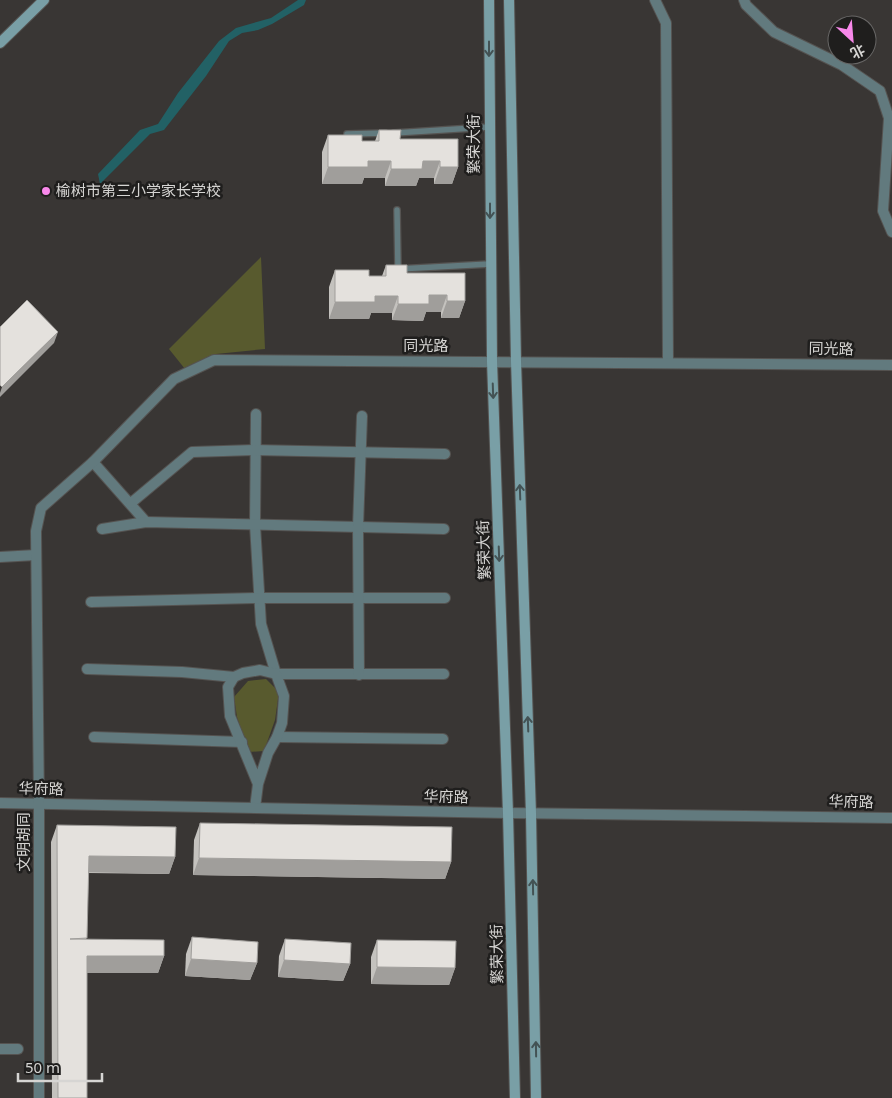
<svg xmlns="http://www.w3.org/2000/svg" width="892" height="1098" font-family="'Noto Sans','Noto Sans SC',sans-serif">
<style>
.green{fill:#585a2e}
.water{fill:#226165}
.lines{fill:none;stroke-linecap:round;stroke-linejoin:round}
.service-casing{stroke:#555351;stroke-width:8}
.minor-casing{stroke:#555351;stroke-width:12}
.tertiary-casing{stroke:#555351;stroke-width:12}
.secondary-casing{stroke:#555351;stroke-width:12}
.service{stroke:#627a7e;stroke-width:5.5}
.minor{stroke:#627a7e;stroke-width:10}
.tertiary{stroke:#627a7e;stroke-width:10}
.secondary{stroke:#799fa6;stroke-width:10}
.wall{fill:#c4c2be}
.shaded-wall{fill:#a09e9b}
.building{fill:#e4e1dd;stroke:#a09e9b}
.oneway{stroke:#435254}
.poi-dot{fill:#f888ea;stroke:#1f1e1d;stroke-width:2}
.labels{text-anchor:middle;stroke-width:5;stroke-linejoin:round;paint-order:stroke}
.street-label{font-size:15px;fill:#d6d5d3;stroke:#1f1e1d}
.poi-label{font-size:15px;fill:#d6d5d3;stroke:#1f1e1d;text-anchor:start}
</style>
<rect width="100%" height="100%" fill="#393634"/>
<!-- green -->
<g class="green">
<path d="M261 257 265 349 216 354 185 369 169 349Z"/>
<path d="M266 679 279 692 275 720 264 751 248 752 237 717 234 697 248 681Z"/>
</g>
<!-- water -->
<path class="water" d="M298 0H306L304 5 272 24 258 30 242 33 229 41 206 76 164 130 150 134 100 184 98 174 140 130 158 124 178 93 219 41 236 28 271 18Z"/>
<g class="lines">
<defs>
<g id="service">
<path d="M394 133 489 127"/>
<path d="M347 134 385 133"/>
<path d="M397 210 398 269 490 264"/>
</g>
<g id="minor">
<path d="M655 0 666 23 668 363"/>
<path d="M744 0 746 5 774 32 842 65 880 91 889 118 883 211 892 232"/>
<path d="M256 414 255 525 261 624 276 674H444"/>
<path d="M93 462 146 522"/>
<path d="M131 503 192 452 254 450 445 454"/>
<path d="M102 529 146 522 444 529"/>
<path d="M0 557 36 555"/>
<path d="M91 602 260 598H445"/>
<path d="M87 669 182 672 234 677"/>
<path d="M359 675 358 527 362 416"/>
<path d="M94 737 242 742"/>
<path d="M277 737 443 739"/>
<path d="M255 808 258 784 268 753 277 737 282 723 284 696 276 674 260 670 243 673 234 677 228 687 230 716 258 784"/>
<path d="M0 1049H18"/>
</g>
<g id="tertiary">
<path d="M0 803 508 813 892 818"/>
<path d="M39 1098V804L36 531 41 508 93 462 174 379 214 360 892 365"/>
</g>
<g id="secondary">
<path d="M489 0 492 361 508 813 515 1098"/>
<path d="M509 0 516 361 531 814 536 1098"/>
<path d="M0 43 44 0"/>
</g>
</defs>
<!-- service casing -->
<use href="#service" class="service-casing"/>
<!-- minor casing -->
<use href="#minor" class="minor-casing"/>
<!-- tertiary casing -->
<use href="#tertiary" class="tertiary-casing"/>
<!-- secondary casing -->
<use href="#secondary" class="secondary-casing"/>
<!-- service -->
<use href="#service" class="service"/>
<!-- minor -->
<use href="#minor" class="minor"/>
<!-- tertiary -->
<use href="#tertiary" class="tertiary"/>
<!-- secondary -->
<use href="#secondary" class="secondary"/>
</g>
<!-- wall -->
<g class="wall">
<path d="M379 130 400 139 458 167 452 184H434V178H419L416 186H385V178H364L362 184H322V152L328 135 362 141H375Z"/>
<path d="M386 265 407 273 465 301 459 318H441V312H426L423 321 392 320V313H371L369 319H329V287L335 270 369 276H382Z"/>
<path d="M200 823 451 862 445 879 193 875 194 840Z"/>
<path d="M57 825 175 857 169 874 88 873 86 939 164 956 158 973H87V1098H52L51 842Z"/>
<path d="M192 937 257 963 250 980 185 976 186 954Z"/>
<path d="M285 939 350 964 343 981 278 977 279 956Z"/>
<path d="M377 940 455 968 449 985 371 984V957Z"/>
</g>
<!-- shaded-wall -->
<g class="shaded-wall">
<path d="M368 161H391L385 178H364L362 184H322L328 167Z"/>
<path d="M423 161H440L434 178H419L416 186H385L391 169Z"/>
<path d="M440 167H458L452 184H434Z"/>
<path d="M429 295H447L441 312H426L423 321 392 320 398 304Z"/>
<path d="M375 296H398L392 313H371L369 319H329L335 302Z"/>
<path d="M447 301H465L459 318H441Z"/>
<path d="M58 332 54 343 0 397V393L2 387Z"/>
<path d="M89 856 175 857 169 874 82 872Z"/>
<path d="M199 858 451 862 445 879 193 875Z"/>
<path d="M87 956H164L158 973H81Z"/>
<path d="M191 959 257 963 250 980 185 976Z"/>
<path d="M284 960 350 964 343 981 278 977Z"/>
<path d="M377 967 455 968 449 985 371 984Z"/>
</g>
<!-- building -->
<g class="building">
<path d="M379 130H401L400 139H458V167H440V161H423L422 169H391V161H368V167H328V135H362V141H379Z"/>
<path d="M386 265H407V273H465V301H447V295H429V304H398V296H375V302H335V270H369V276H386Z"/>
<path d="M27 300 58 332 2 387 0 385V327Z"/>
<path d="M200 823 452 827 451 862 199 858Z"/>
<path d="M57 825 176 827 175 857 89 856 87 938 70 939 164 940V956H87V1098H58Z"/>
<path d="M192 937 258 942 257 963 191 959Z"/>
<path d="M285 939 351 943 350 964 284 960Z"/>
<path d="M377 940 456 941 455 968 377 967Z"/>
</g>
<!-- one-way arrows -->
<defs><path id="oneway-shaft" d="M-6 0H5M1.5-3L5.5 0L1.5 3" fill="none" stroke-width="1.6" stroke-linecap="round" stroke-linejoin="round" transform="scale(1.25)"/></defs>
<g class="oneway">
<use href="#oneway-shaft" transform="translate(489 49) rotate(90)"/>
<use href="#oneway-shaft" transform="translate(490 211) rotate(90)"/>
<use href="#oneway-shaft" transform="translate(493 391) rotate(88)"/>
<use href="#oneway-shaft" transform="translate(520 492) rotate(-92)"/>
<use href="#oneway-shaft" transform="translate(499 554) rotate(88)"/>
<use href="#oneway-shaft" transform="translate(528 724) rotate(-92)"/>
<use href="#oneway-shaft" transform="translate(533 887) rotate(-91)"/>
<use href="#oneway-shaft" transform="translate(536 1049) rotate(-91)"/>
</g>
<!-- markers -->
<circle class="poi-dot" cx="46" cy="191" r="5"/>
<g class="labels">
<!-- street labels -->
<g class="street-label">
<text transform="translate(474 144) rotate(-90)" y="5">繁荣大街</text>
<text x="426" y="351">同光路</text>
<text transform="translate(831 349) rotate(1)" y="5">同光路</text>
<text transform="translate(484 550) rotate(-92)" y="5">繁荣大街</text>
<text transform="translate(41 789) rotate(1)" y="5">华府路</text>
<text transform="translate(446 797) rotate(1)" y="5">华府路</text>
<text transform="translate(851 802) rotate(1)" y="5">华府路</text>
<text transform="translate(24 842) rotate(-90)" y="5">文明胡同</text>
<text transform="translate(497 954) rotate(-91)" y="5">繁荣大街</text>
</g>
<!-- poi labels -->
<g class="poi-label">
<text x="56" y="196">榆树市第三小学家长学校</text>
</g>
</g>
<!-- north arrow -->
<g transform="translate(852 40) rotate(154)"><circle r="24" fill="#1f1e1d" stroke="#686766"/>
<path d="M0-4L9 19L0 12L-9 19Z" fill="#f888ea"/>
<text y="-8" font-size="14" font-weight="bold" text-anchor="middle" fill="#d6d5d3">北</text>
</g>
<!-- scale -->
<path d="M18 1073v8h84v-8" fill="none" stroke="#d6d5d3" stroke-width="2.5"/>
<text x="25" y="1073" font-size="15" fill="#d6d5d3" stroke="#1f1e1d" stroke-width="4" paint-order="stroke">50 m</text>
</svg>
